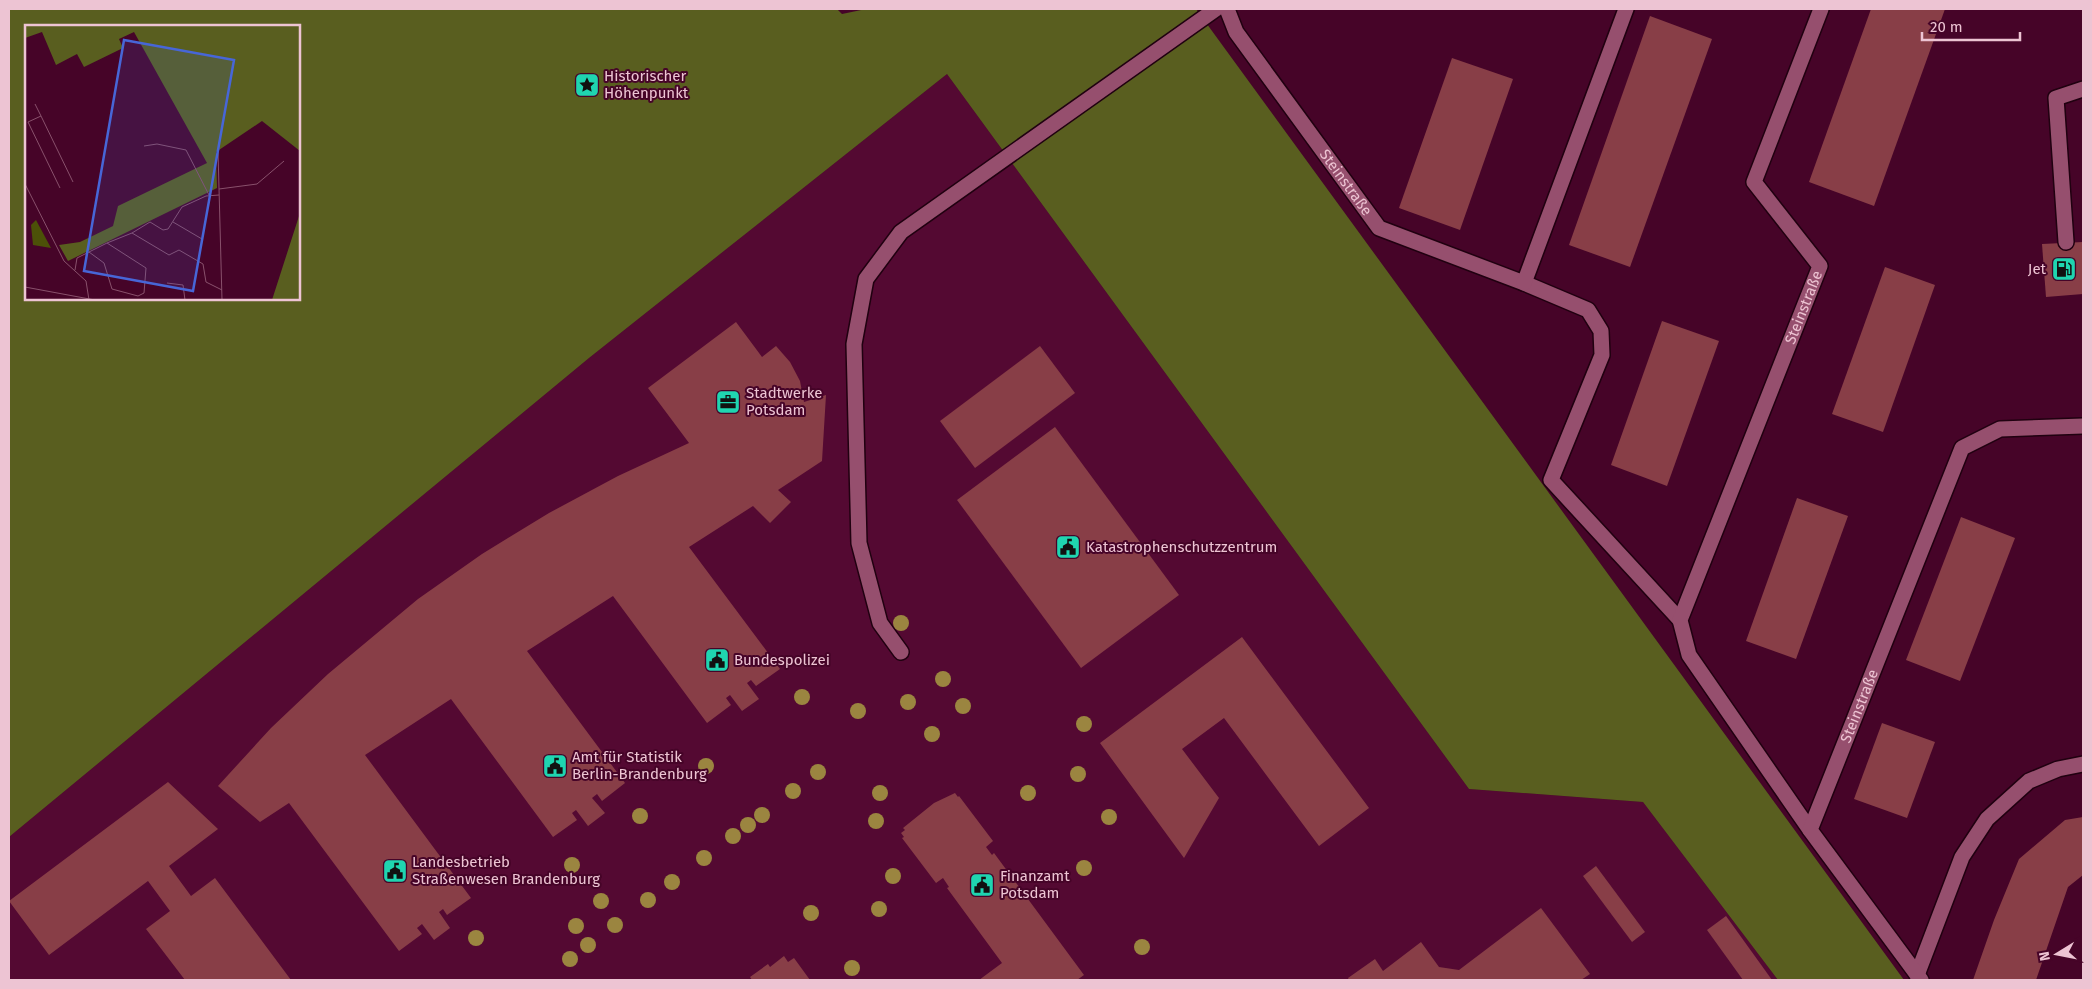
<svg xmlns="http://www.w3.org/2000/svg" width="2092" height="989" font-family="'Fira Sans',sans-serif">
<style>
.built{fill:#540932}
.forest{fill:#595e1f;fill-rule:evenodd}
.building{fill:#883e47}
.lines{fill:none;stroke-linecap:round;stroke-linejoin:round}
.service-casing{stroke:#200110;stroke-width:18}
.service{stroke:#964f6e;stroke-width:15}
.tree{fill:#9b8540}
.labels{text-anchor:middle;stroke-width:4;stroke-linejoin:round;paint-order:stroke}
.poi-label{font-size:15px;fill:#edc4d3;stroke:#460428;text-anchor:start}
.street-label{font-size:15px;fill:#edc4d3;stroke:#460428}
.inset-road{fill:none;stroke:#89516c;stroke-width:1}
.view{fill:#4766d7;fill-opacity:0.15;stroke:#4766d7;stroke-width:2.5}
.inset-edge{fill:none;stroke:#edc4d3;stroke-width:2.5}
</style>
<rect width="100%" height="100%" fill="#460428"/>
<!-- built -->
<path class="built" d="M947 74 1469 789 1643 802 1778 980H9V837L589 358Z"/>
<!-- forest -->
<path class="forest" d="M9 9H837L842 14 866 9H1196L1904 980H1778L1643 802 1469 789 947 74 589 358 9 837ZM26 26H299V299H26Z"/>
<!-- building -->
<g class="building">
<path d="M1871 9H1945L1874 206 1809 182Z"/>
<path d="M1650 16 1712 39 1630 267 1569 245Z"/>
<path d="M1452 58 1513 79 1460 230 1399 208Z"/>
<path d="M2083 242V294L2046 297 2042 244Z"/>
<path d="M1885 267 1935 285 1883 432 1832 414Z"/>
<path d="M1662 321 1719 341 1667 486 1611 465Z"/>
<path d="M736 322 762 357 776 346 790 362 800 381 804 402 826 395 822 461 778 490 791 502 770 523 753 506 689 547 780 669 756 686 751 680 747 683 759 699 742 711 730 695 726 698 731 705 707 723 613 596 527 651 625 783 602 801 597 794 592 798 605 813 588 826 576 810 572 813 577 820 553 837 451 699 365 755 471 898 447 915 443 909 439 912 450 928 434 940 422 924 417 928 422 934 399 951 289 803 260 822 218 786 271 728 328 674 418 599 482 554 549 513 618 476 689 443 648 388Z"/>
<path d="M1040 346 1075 393 975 468 940 421Z"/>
<path d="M1055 427 1179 595 1081 668 957 500Z"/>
<path d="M1797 498 1848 516 1796 659 1746 641Z"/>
<path d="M1961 517 2015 538 1960 681 1906 660Z"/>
<path d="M1242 637 1369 808 1319 846 1224 718 1182 749 1219 798 1184 858 1100 743Z"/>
<path d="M1882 723 1935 742 1907 818 1854 799Z"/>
<path d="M168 782 218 829 169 866 191 896 215 878 291 980H185L146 929 170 911 148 881 49 955 9 901Z"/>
<path d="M955 793 958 797 959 796 993 841 986 847 992 855 994 853 1084 975 1077 980H979L1002 963 947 888 949 887 943 878 936 883 902 838 904 837 901 833 905 830 903 828 934 803Z"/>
<path d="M2083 817V875L2068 887 2036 980H1973L1994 920 2019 859 2065 820Z"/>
<path d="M1596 866 1645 932 1632 942 1583 876Z"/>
<path d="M1541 908 1590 974 1581 980H1349L1348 978 1375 959 1383 971 1421 942 1439 967 1459 970Z"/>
<path d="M1726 916 1772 980H1743L1707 930Z"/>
<path d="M784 956 788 962 794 958 810 980H752L750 977 768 964 770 967Z"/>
</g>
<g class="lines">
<defs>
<g id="service">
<path id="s1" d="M1227 9 1236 32 1379 228 1524 283 1588 310 1601 331 1602 355 1551 480 1680 620"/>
<path d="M2066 242 2056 98 2083 89"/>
<path d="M1524 283 1626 9"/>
<path d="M901 652 880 623 859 543 854 344 866 279 901 232 1216 9"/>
<path id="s2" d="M1810 830 1689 655 1680 620 1820 266 1754 182 1821 9"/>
<path d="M1917 975 1962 857 1987 819 2029 781 2058 769 2083 764"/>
<path id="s3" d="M1921 980 1810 830 1962 448 2000 429 2083 426"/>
</g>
</defs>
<!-- service casing -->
<use href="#service" class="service-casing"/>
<!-- service -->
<use href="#service" class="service"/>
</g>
<!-- trees -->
<g class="tree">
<circle cx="901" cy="623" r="8"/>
<circle cx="943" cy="679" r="8"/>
<circle cx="802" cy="697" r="8"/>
<circle cx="908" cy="702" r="8"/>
<circle cx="963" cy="706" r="8"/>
<circle cx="858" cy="711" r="8"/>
<circle cx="1084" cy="724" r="8"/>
<circle cx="932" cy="734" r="8"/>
<circle cx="706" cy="766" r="8"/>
<circle cx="818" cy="772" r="8"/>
<circle cx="1078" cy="774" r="8"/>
<circle cx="793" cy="791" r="8"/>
<circle cx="880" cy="793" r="8"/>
<circle cx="1028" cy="793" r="8"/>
<circle cx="762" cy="815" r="8"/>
<circle cx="640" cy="816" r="8"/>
<circle cx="1109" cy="817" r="8"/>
<circle cx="876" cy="821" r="8"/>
<circle cx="748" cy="825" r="8"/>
<circle cx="733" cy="836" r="8"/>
<circle cx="704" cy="858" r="8"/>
<circle cx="572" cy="865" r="8"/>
<circle cx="1084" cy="868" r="8"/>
<circle cx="893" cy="876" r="8"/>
<circle cx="672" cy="882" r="8"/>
<circle cx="648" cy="900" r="8"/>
<circle cx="601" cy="901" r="8"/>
<circle cx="879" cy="909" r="8"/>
<circle cx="811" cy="913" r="8"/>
<circle cx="615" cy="925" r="8"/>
<circle cx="576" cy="926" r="8"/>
<circle cx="476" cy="938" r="8"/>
<circle cx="588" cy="945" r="8"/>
<circle cx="1142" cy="947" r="8"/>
<circle cx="570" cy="959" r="8"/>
<circle cx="852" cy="968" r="8"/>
</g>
<!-- icons -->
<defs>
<symbol id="sight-square" viewBox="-11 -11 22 22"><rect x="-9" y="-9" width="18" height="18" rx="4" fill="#1fd5b0" stroke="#460428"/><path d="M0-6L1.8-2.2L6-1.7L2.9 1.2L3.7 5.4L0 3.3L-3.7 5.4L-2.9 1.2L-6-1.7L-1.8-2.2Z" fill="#111"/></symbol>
<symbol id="fuel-square" viewBox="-11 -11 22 22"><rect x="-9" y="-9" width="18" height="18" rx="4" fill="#1fd5b0" stroke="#460428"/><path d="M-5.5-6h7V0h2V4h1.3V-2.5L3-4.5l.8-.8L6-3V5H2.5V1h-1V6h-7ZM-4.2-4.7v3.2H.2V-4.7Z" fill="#111"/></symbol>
<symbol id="office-square" viewBox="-11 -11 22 22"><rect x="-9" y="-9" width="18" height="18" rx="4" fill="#1fd5b0" stroke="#460428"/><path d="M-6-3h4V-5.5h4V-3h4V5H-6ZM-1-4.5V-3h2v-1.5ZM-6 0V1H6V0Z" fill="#111"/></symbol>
<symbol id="civic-square" viewBox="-11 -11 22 22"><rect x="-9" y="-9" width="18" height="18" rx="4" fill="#1fd5b0" stroke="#460428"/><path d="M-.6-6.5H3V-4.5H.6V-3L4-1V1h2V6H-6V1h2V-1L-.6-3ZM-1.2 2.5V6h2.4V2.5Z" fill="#111"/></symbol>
</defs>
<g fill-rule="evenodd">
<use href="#sight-square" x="573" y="71" width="28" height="28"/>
<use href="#fuel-square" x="2050" y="255" width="28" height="28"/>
<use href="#office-square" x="714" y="388" width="28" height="28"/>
<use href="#civic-square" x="1054" y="533" width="28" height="28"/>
<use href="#civic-square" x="703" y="646" width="28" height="28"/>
<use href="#civic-square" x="541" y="752" width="28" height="28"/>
<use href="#civic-square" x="381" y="857" width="28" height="28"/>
<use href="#civic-square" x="968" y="871" width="28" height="28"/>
</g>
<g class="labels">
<!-- poi labels -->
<g class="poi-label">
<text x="604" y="81">Historischer<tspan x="604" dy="17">Höhenpunkt</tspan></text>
<text x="2046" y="274" text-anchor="end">Jet</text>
<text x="746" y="398">Stadtwerke<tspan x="746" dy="17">Potsdam</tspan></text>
<text x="1086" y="552">Katastrophenschutzzentrum</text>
<text x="734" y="665">Bundespolizei</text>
<text x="572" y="762">Amt für Statistik<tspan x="572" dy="17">Berlin-Brandenburg</tspan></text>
<text x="412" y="867">Landesbetrieb<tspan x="412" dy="17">Straßenwesen Brandenburg</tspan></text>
<text x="1000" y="881">Finanzamt<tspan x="1000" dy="17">Potsdam</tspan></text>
</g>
<!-- street labels -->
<g class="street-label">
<text dy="5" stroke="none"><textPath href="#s1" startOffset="211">Steinstraße</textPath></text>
<text dy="5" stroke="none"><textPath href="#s2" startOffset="585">Steinstraße</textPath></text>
<text dy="5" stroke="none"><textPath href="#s3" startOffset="320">Steinstraße</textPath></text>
</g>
</g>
<!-- overview -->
<g transform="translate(25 25)">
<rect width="275" height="275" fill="#460428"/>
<path d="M11 195 26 223 8 220 6 200Z" fill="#4c5108"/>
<path d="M0 0H275V126L237 96 191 127 192 163 43 236 34 220 55 217 88 201 93 181 182 138 109 7 94 14 98 23 59 42 52 29 31 40 17 7 0 13ZM275 188V275H247Z" fill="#595e1f"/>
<path class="inset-road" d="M10 79 16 91 3 97 35 163M16 91 48 157M119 121 132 119 161 125 184 170M193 126 197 275M0 159 39 236 61 256 64 275M194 164 232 159 259 136M148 197 177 214M107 208 125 197 138 205 143 204 157 182 181 171 194 170M82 218 107 208 144 230 154 225 178 239 181 257 197 265M50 245 52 233 82 218 121 243 119 268 113 271 87 264 79 238 64 227M142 258 158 260 160 275M0 262 70 275"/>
<path class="view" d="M99 15 209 35 168 266 59 246Z"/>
<rect width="275" height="275" class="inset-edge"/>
</g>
<!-- border -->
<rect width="2092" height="989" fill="none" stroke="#edc4d3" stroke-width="20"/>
<!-- north arrow -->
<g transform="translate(2057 954) rotate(260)" stroke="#460428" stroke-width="4" paint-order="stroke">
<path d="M0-4L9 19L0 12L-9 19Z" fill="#edc4d3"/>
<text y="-8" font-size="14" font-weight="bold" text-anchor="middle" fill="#edc4d3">N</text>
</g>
<!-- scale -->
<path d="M1922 32v8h98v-8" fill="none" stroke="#edc4d3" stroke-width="2.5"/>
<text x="1930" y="32" font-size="15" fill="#edc4d3" stroke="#460428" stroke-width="4" paint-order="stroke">20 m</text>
</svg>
